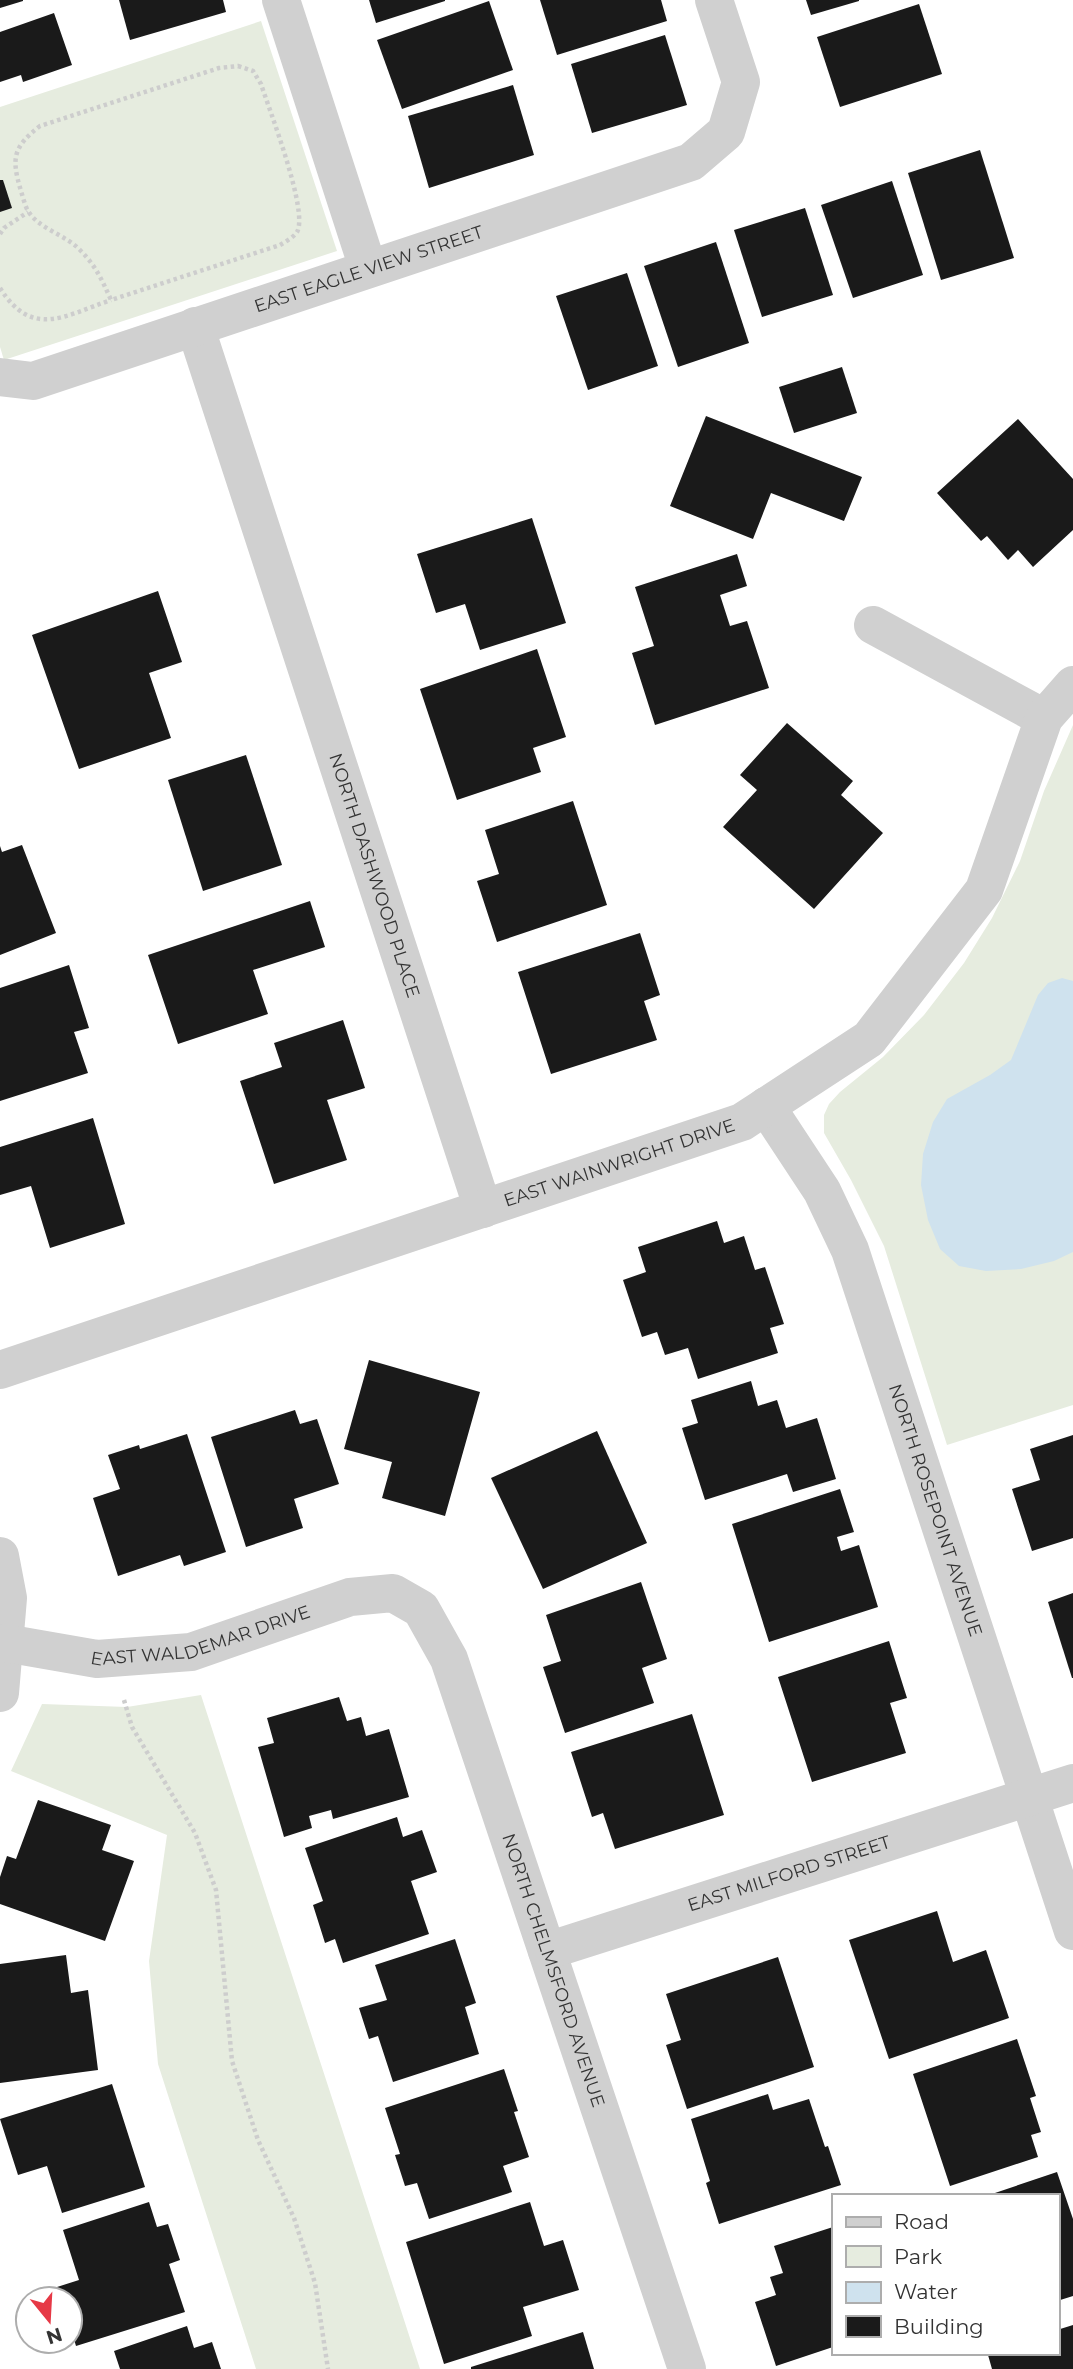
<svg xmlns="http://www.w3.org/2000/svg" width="1073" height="2369" font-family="Montserrat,sans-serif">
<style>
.green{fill:#e6ecdf}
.water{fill:#cfe2ee}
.building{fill:#1a1a1a}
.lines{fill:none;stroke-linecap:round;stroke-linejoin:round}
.path{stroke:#cdcdcd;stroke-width:4.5;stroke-dasharray:3.5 3.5;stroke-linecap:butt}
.minor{stroke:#d0d0d0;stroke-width:38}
.labels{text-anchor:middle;stroke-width:7;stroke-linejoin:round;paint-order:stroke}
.street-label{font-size:18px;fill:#333;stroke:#fff}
</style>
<rect width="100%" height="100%" fill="#fff"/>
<!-- green -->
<g class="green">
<path d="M261 21 337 251 4 360 0 347V107Z"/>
<path d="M1073 725V1405L947 1445 884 1246 851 1180 824 1133V1115L829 1104 840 1092 883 1057 924 1015 964 963 992 918 1020 861 1044 791Z"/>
<path d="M201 1695 420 2369H256L158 2064 149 1961 167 1835 11 1771 42 1704 127 1707Z"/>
</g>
<!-- water -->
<path class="water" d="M1062 978 1073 981V1252L1054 1261 1021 1269 986 1271 959 1266 940 1249 928 1220 921 1185 923 1154 933 1122 947 1099 990 1075 1011 1060 1038 995 1048 983Z"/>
<!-- building -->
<g class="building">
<path d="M0 0H23V1L0 8Z"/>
<path d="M119 0H223L226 12 130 40Z"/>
<path d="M369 0H445V1L376 23Z"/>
<path d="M540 0H661L667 21 557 55Z"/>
<path d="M806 0H859V1L811 15Z"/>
<path d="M489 1 513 70 402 109 377 40Z"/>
<path d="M919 4 942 74 840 107 817 37Z"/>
<path d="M54 13 72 65 23 82 21 75 0 82V32Z"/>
<path d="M665 35 687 105 592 133 571 64Z"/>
<path d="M513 85 534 155 429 188 408 116Z"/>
<path d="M980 150 1014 258 941 280 908 173Z"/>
<path d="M0 180H3L12 208 0 212Z"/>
<path d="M892 181 923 275 853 298 821 205Z"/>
<path d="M805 208 833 295 762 317 734 230Z"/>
<path d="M716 242 749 343 678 367 644 266Z"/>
<path d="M627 273 658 366 588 390 556 296Z"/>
<path d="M842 367 857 413 794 433 779 387Z"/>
<path d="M706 416 862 477 844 521 771 493 753 539 670 506Z"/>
<path d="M1018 419 1073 479V530L1033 567 1018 550 1008 560 987 536 981 541 937 493Z"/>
<path d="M532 518 566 623 480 650 465 604 436 613 417 554Z"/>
<path d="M737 554 747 586 720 595 730 626 747 621 769 688 655 725 632 653 654 646 635 587Z"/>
<path d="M158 591 182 662 149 673 171 738 79 769 32 635Z"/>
<path d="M537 649 566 737 533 748 541 772 457 800 420 689Z"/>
<path d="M787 723 853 781 841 795 883 833 814 909 723 827 757 790 740 775Z"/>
<path d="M246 755 282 865 203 891 168 780Z"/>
<path d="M573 801 607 905 497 942 477 881 499 874 485 830Z"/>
<path d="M22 845 56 933 0 955V846L2 852Z"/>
<path d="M310 901 325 947 253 970 268 1014 178 1044 148 955Z"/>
<path d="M640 933 660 995 644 1001 657 1040 551 1074 518 972Z"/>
<path d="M69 965 89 1028 74 1032 88 1073 0 1101V988Z"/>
<path d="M343 1020 365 1088 327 1100 347 1160 274 1184 240 1081 282 1067 274 1043Z"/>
<path d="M93 1118 125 1224 50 1248 31 1186 0 1195V1147Z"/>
<path d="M717 1221 724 1243 744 1236 755 1270 765 1267 784 1324 770 1328 778 1353 698 1379 688 1348 665 1355 657 1332 642 1337 623 1280 646 1272 638 1247Z"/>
<path d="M369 1360 480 1392 445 1516 382 1498 392 1462 344 1449Z"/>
<path d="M751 1381 758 1406 777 1400 786 1428 817 1418 836 1479 793 1492 787 1474 705 1500 682 1428 698 1423 691 1400Z"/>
<path d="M295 1410 300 1424 317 1419 339 1484 294 1499 303 1528 246 1547 211 1437Z"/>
<path d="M597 1431 647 1543 543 1589 491 1478Z"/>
<path d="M187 1434 226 1552 184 1566 180 1555 118 1576 93 1498 120 1489 108 1455 139 1445 140 1449Z"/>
<path d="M1073 1435V1538L1032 1551 1012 1489 1040 1480 1030 1449Z"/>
<path d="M840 1489 854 1532 837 1537 841 1551 859 1545 878 1607 769 1642 732 1524Z"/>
<path d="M641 1582 667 1659 642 1668 654 1703 565 1733 543 1667 561 1661 546 1615Z"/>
<path d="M1073 1593V1678H1072L1048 1602Z"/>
<path d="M889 1641 907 1698 890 1703 906 1753 812 1782 778 1677Z"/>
<path d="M339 1697 347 1721 361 1717 366 1736 389 1729 409 1797 333 1819 331 1810 309 1816 312 1828 284 1837 258 1747 274 1743 267 1718Z"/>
<path d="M692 1714 724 1815 615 1849 603 1813 592 1817 571 1752Z"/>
<path d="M38 1800 111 1825 102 1850 134 1861 105 1941 0 1904V1877L7 1856 16 1859Z"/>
<path d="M397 1817 403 1837 422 1830 437 1872 411 1881 429 1934 343 1963 335 1939 325 1943 313 1905 323 1901 305 1848Z"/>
<path d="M937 1911 953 1962 986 1950 1009 2018 889 2059 849 1940Z"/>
<path d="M455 1939 476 2003 465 2007 479 2054 393 2082 378 2036 369 2039 359 2008 387 2000 375 1965Z"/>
<path d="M66 1955 71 1993 88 1990 98 2070 0 2083V1964Z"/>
<path d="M778 1957 814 2067 687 2109 666 2045 681 2040 666 1994Z"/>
<path d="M1017 2039 1036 2096 1030 2098 1041 2132 1031 2135 1038 2157 950 2186 913 2074Z"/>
<path d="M504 2069 518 2111 514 2112 529 2157 503 2166 512 2192 429 2219 417 2183 405 2186 395 2155 400 2154 385 2108Z"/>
<path d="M112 2084 145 2187 62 2213 47 2166 18 2175 0 2119Z"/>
<path d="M768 2094 773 2110 809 2099 825 2147 828 2146 841 2185 719 2224 706 2183 710 2181 691 2119Z"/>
<path d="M1057 2172 1073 2219V2296L1057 2301V2196L989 2195Z"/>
<path d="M149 2202 157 2227 168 2224 180 2260 169 2264 185 2312 76 2346 70 2326V2299H61L57 2287 79 2280 63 2230Z"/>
<path d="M530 2202 544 2246 563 2240 579 2290 523 2307 532 2336 444 2364 406 2242Z"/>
<path d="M833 2227V2347L776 2366 755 2302 776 2295 770 2277 783 2273 774 2246Z"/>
<path d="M1073 2325V2369H992L988 2355 992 2353H1057V2330Z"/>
<path d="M187 2326 194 2348 212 2342 221 2369H120L114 2351Z"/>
<path d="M583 2332 594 2369H471V2367Z"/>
</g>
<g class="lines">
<!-- path -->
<g class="path">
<path d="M238 66 253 71 261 84C269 109 309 212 297 232 294 237 285 242 280 245L111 300C102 280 96 266 80 250 66 235 39 229 28 211 25 206 23 197 21 191 11 158 13 147 40 126L219 68Z"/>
<path d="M0 234 4 228 28 212"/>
<path d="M0 288C32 339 64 316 111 300"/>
<path d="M124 1700 132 1727 195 1833 216 1890 232 2061 258 2140 294 2218 315 2283 328 2369"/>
</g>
<!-- minor -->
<g class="minor">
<path d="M281 0 368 268"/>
<path id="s1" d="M195 326 483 1209"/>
<path id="s2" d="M0 377 33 381 691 162 726 132 741 82 714 0"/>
<path d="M873 625 1044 718"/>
<path id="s3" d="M766 1106 822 1191 850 1250 1073 1931"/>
<path id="s4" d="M0 1370 742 1122 869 1039 984 890 1044 718 1073 685"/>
<path d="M0 1556 8 1598 0 1693"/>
<path id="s5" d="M5 1643 97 1659 191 1652 350 1597 393 1593 421 1609 449 1659 687 2369"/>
<path id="s6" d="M547 1951 1073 1783"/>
</g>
</g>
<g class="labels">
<!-- street labels -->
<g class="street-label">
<text dy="6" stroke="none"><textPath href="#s2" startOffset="387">EAST EAGLE VIEW STREET</textPath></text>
<text dy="6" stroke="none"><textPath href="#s1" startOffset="578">NORTH DASHWOOD PLACE</textPath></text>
<text dy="6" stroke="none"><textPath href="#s4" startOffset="653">EAST WAINWRIGHT DRIVE</textPath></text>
<text dy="6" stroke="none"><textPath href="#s3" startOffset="441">NORTH ROSEPOINT AVENUE</textPath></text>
<text dy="6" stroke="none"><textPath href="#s5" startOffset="200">EAST WALDEMAR DRIVE</textPath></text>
<text dy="6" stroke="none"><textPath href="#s6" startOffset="254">EAST MILFORD STREET</textPath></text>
<text dy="6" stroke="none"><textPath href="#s5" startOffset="817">NORTH CHELMSFORD AVENUE</textPath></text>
</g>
</g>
<!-- legend -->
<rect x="832" y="2194" width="228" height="161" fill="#ffffff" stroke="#adadad" stroke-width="2"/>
<rect x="846" y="2217" width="35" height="10" fill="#d0d0d0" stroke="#adadad" stroke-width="2"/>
<text x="894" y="2229" font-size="21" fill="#333333">Road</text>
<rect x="846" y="2246" width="35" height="21" fill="#e6ecdf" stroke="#adadad" stroke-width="2"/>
<text x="894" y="2264" font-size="21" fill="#333333">Park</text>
<rect x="846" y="2282" width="35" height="21" fill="#cfe2ee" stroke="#adadad" stroke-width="2"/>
<text x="894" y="2299" font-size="21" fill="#333333">Water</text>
<rect x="846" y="2316" width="35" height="21" fill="#1a1a1a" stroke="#adadad" stroke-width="2"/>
<text x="894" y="2334" font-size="21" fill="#333333">Building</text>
<!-- north arrow -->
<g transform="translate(49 2320) rotate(162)"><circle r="33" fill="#ffffff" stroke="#adadad" stroke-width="2"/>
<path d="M0-5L12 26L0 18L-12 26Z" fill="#e63946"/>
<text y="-10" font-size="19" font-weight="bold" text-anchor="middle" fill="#333333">N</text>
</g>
</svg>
